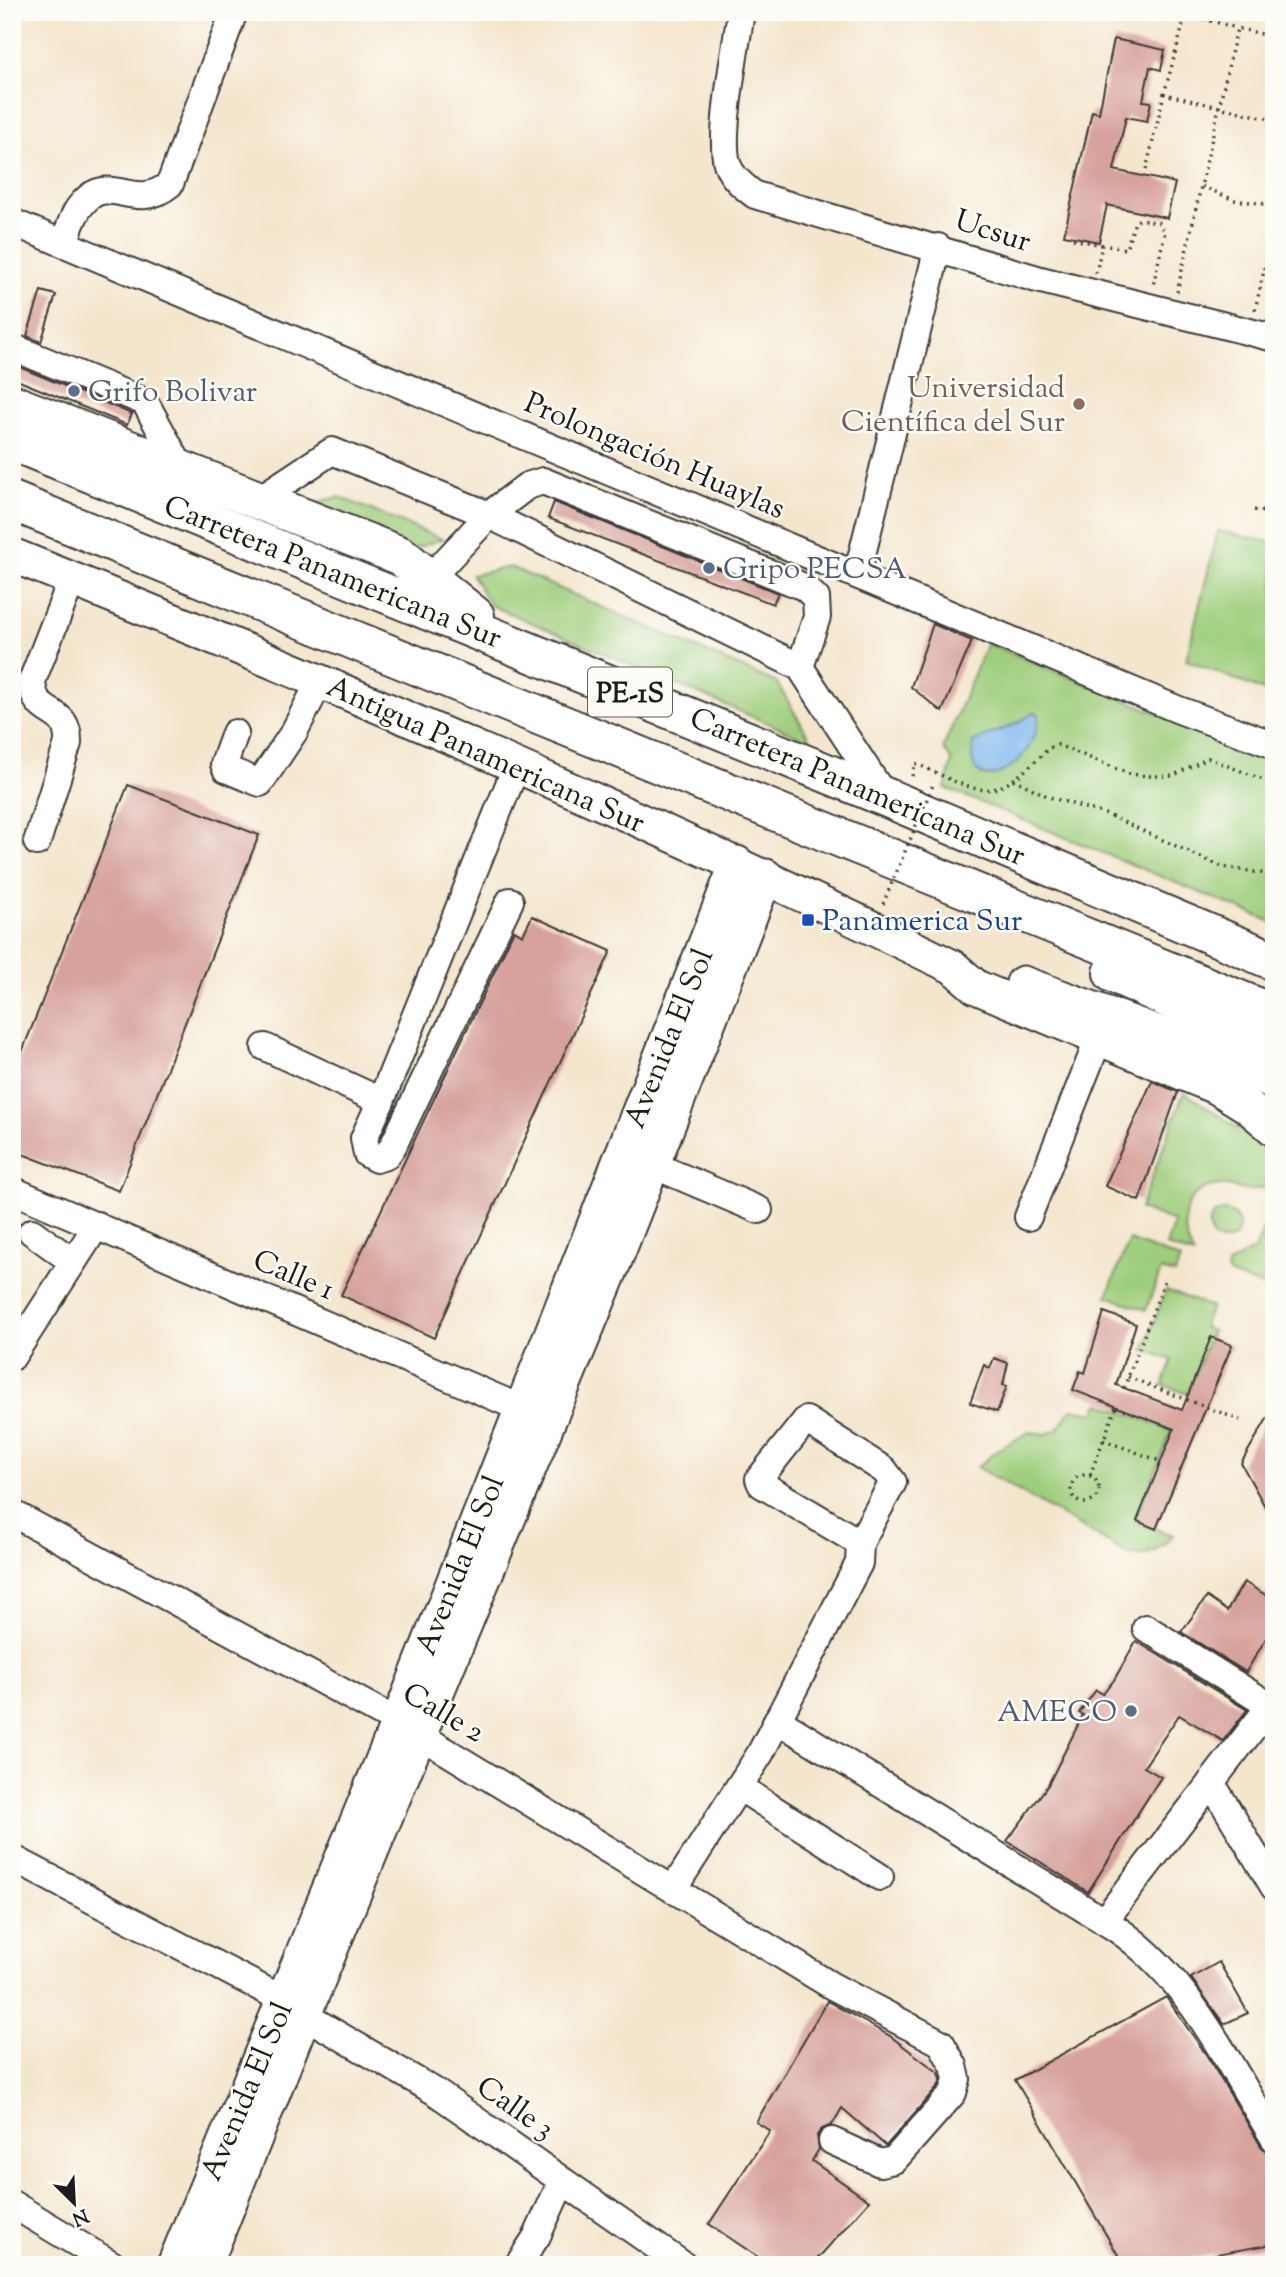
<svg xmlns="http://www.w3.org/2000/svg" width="1286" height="2277" font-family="'Sorts Mill Goudy',serif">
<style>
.green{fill:#9ece7c;stroke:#5d754c;stroke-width:2}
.water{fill:#7fb8f0;stroke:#4e6a86;stroke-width:2}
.building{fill:#d7a29b}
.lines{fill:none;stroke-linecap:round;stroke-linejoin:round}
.minor-casing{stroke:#3c3a37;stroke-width:30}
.major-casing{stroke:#3c3a37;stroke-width:37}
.highway-casing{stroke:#3c3a37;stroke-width:42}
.path{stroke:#3c3a37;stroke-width:3.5;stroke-dasharray:2 5;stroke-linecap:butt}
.minor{stroke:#fff;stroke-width:26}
.major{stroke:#fff;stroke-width:33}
.highway{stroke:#fff;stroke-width:38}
.path-bridge{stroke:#3c3a37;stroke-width:3.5;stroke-dasharray:2 5;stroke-linecap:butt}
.service-dot{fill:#5c6f8a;stroke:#fdfcf7;stroke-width:2.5}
.education-dot{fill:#8d6e63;stroke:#fdfcf7;stroke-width:2.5}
.transit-dot{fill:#1a4fb4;stroke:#fdfcf7;stroke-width:2.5}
.labels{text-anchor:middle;stroke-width:5;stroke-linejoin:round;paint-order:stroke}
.shield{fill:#fdfcf7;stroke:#605f5e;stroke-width:2}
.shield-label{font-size:28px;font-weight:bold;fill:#1c1c1c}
.street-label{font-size:30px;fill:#1c1c1c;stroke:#fdfcf7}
.education-label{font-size:30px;fill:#785e54;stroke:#fdfcf7;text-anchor:end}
.service-label{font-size:30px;fill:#4e5e75;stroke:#fdfcf7;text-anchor:start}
.transit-label{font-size:30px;fill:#164399;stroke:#fdfcf7;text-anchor:start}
</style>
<rect width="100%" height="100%" fill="#fdfcf7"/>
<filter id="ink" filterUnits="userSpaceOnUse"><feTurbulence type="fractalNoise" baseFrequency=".0143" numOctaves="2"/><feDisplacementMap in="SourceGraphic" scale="14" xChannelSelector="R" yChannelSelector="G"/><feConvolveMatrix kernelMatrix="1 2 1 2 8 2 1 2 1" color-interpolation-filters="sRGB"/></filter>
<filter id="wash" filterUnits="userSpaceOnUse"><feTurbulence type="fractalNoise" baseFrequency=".00686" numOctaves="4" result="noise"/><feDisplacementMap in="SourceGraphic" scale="28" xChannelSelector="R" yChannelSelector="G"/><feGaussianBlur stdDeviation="1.57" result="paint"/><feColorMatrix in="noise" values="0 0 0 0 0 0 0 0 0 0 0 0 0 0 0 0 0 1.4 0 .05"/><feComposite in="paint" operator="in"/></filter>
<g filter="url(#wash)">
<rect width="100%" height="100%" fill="#f4e6cd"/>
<!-- green -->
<g class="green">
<path d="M339 497 442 539 411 550 295 507Z"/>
<path d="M1218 531 1274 543V695L1186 660Z"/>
<path d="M510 567 777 683 812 742 490 605 472 575Z"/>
<path d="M987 643 1274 761V923L945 788 952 761 943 748Z"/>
<path d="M1184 1092 1266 1147 1274 1157V1186C1265 1187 1255 1191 1247 1190 1238 1190 1230 1185 1220 1185 1180 1188 1178 1228 1194 1255L1166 1246 1174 1222 1140 1209Z"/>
<circle cx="1224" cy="1226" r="15"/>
<path d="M1274 1217V1264L1265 1287 1230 1275 1227 1270 1229 1264 1255 1249 1265 1225Z"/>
<path d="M1129 1240 1180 1259 1175 1274 1161 1270 1146 1310 1107 1296Z"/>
<path d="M1166 1290 1211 1307 1203 1327 1212 1331 1188 1394 1163 1385 1172 1360 1144 1350Z"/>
<path d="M1099 1403 1172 1430 1135 1521 1173 1535C1160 1549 1148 1559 1128 1554L977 1467 999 1449 1029 1432 1046 1434 1057 1430 1071 1409 1095 1413Z"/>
</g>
<!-- water -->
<path class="water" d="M1034 712 1039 714C1037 769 963 805 973 743 993 731 1016 727 1034 712Z"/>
<g id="blocks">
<!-- building -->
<g class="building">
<path d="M1114 39 1165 50 1161 70 1150 67 1143 101 1151 102 1147 121 1126 117 1114 170 1175 183 1167 218 1107 205 1099 242 1064 235 1092 111 1099 113Z"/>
<path d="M41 291 56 295 41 342 27 336Z"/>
<path d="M12 364 132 414 127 425 12 378Z"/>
<path d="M554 502 778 593 773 604 548 518Z"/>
<path d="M933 624 972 641 942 712 911 687Z"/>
<path d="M128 785 259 835 119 1191 12 1150V1077Z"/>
<path d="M532 916 611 951 434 1338 341 1295 514 930 523 935Z"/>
<path d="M1152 1081 1178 1092 1139 1201 1105 1186Z"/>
<path d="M1104 1312 1136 1324 1116 1385 1182 1410 1211 1337 1232 1345 1156 1529 1137 1521 1174 1429 1073 1390 1080 1371 1085 1373Z"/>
<path d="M994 1358 1008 1363 1003 1385 1007 1386 997 1412 970 1403 984 1365 990 1368Z"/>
<path d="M1274 1407V1523L1241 1463Z"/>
<path d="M1244 1582 1274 1600V1625L1246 1672 1181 1632 1207 1597 1227 1611Z"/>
<path d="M1136 1641 1247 1710 1223 1741 1179 1715 1144 1767 1161 1777 1088 1892 1007 1841 1048 1785 1083 1715 1079 1713 1096 1690 1103 1694 1114 1680Z"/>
<path d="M1219 1962 1248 2013 1224 2024 1191 1978Z"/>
<path d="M1166 1997 1207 2056 1261 2146 1274 2159V2244L1153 2265H1124L1015 2080Z"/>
<path d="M827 2001 890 2036 939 2073 941 2079 939 2085 886 2146 842 2108 832 2125 822 2129 817 2135 819 2149 812 2161 869 2201 812 2265H770L709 2224 770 2131 756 2122Z"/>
</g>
</g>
</g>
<g filter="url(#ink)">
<use href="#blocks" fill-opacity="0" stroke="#3c3a37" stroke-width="2"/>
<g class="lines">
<defs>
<g id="minor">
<path d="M741 12C736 47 719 133 727 163 731 177 744 187 755 195L1037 279 1274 338"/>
<path d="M12 222 1179 710 1274 745"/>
<path d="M64 243C69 230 73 213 83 203 110 171 134 214 170 184L234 12"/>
<path d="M12 347 145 402 182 470"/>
<path d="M258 500 332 451 489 515 527 486 543 481 804 587 816 598 817 617 800 667"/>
<path d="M857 575 938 247"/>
<path d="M429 579 489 515 800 667 885 797"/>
<path d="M235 733 224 764 226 769 260 783 294 732 320 681"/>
<path d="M37 842 68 743C69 703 34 721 32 681L72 579"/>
<path d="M265 1047 381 1101 516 767"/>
<path d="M381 1101 364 1138 367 1154 376 1159 386 1156 393 1146 510 901"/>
<path d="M653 1165 759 1210"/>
<path d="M12 1190 539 1416"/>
<path d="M1028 1217 1099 1038"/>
<path d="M32 1232 73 1262"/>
<path d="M12 1357 97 1225"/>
<path d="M12 1513 398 1722 832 1986 941 2043 954 2066 957 2079 953 2093 894 2160 880 2163 832 2141"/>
<path d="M1146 1628 1270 1706 1274 1703"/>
<path d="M777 1720 1104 1921 1270 1706"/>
<path d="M1211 1782 1274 1887"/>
<path d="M739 1787 880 1877"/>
<path d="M12 1858 284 2000"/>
<path d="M674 1888 760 1754 859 1563 860 1543 893 1482 884 1470 806 1420 759 1479 761 1484 860 1543"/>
<path d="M1104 1921C1185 1968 1226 2061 1274 2138"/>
<path d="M304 2015 434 2091 683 2265"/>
<path d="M12 2204 113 2265"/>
<path d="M518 2265 537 2236 562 2181"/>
</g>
<g id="major">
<path d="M12 555C330 683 646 817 953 967L976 987 1218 1088 1247 1106 1274 1129"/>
<path d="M1023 983 1228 1058 1274 1084"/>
<path d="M174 2265 398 1722 737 863"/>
<path d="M205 2265 304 2015 618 1253 766 876"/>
</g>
<g id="highway">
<path d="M12 404 401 556 475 616"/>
<path d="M12 441 885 797 1274 961"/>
<path d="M12 501 1274 1014"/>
<path d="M1113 973 1244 1033 1274 1050"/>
</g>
</defs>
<!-- minor casing -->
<use href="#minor" class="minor-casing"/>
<!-- major casing -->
<use href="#major" class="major-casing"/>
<!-- highway casing -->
<use href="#highway" class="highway-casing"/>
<!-- path -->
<g class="path">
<path d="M1164 94 1185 18 1193 16 1237 28"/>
<path d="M1146 170 1164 94 1274 120"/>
<path d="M1202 186 1234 200 1274 205"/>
<path d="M1073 239 1102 245"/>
<path d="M1096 273 1102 245 1126 249 1135 222 1140 219 1159 223 1165 232 1153 286"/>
<path d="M1177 292 1237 28 1274 37"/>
<path d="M1255 310 1274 227"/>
<path d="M1254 510 1274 514"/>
<path d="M912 776 915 763C985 795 990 807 1049 748L1058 745 1130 774 1149 776H1172L1208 758 1274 784"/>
<path d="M1013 779 1049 797 1108 815 1222 867 1274 875"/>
<path d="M1128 1377 1240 1420"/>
<path d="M1124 1388 1165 1280"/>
<path d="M1103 1440 1160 1461"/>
<circle cx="1085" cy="1489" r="14"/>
<path d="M1090 1475 1116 1407"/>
</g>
<!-- minor -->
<use href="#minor" class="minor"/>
<!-- major -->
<use href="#major" class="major"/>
<!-- highway -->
<use href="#highway" class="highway"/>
<!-- path-bridge -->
<path class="path-bridge" d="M883 904 933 785"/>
</g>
</g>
<!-- markers -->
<g class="service-dot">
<circle cx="74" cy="391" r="7"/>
<circle cx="709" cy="568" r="7"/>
<circle cx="1131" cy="1711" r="7"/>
</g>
<circle class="education-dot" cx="1079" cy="404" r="7"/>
<rect class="transit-dot" x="801" y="913" width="14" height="14" rx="3.5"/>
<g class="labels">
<!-- shield labels -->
<rect class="shield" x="588" y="667.5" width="84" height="49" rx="5"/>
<g class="shield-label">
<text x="630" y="702">PE-1S</text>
</g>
<!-- street labels -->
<g class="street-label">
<text transform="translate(993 230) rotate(18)" y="10">Ucsur</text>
<text transform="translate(655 455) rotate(23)" y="10">Prolongación Huaylas</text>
<text transform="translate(333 571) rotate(22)" y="10">Carretera Panamericana Sur</text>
<text transform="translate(486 754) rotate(24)" y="10">Antigua Panamericana Sur</text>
<text transform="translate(858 786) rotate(23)" y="10">Carretera Panamericana Sur</text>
<text transform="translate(668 1038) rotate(-68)" y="10">Avenida El Sol</text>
<text transform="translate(294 1274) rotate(23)" y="10">Calle 1</text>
<text transform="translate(459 1565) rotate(-68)" y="10">Avenida El Sol</text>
<text transform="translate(444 1712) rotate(30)" y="10">Calle 2</text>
<text transform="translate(246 2091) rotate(-67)" y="10">Avenida El Sol</text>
<text transform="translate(516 2107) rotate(35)" y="10">Calle 3</text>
</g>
<!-- education labels -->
<g class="education-label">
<text x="1065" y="397">Universidad<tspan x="1065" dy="34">Científica del Sur</tspan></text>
</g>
<!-- service labels -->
<g class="service-label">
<text x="88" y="401">Grifo Bolivar</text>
<text x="723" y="578">Gripo PECSA</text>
<text x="1117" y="1721" text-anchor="end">AMECO</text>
</g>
<!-- transit labels -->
<g class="transit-label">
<text x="822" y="930">Panamerica Sur</text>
</g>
</g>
<!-- margin -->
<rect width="1286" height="2277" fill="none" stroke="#fdfcf7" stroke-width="42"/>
<!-- north arrow -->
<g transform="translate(74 2203) rotate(156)" stroke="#fdfcf7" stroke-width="5" paint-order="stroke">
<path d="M0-5L12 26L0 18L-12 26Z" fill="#1c1c1c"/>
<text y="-10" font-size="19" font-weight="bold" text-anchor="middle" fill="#1c1c1c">N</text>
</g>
</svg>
